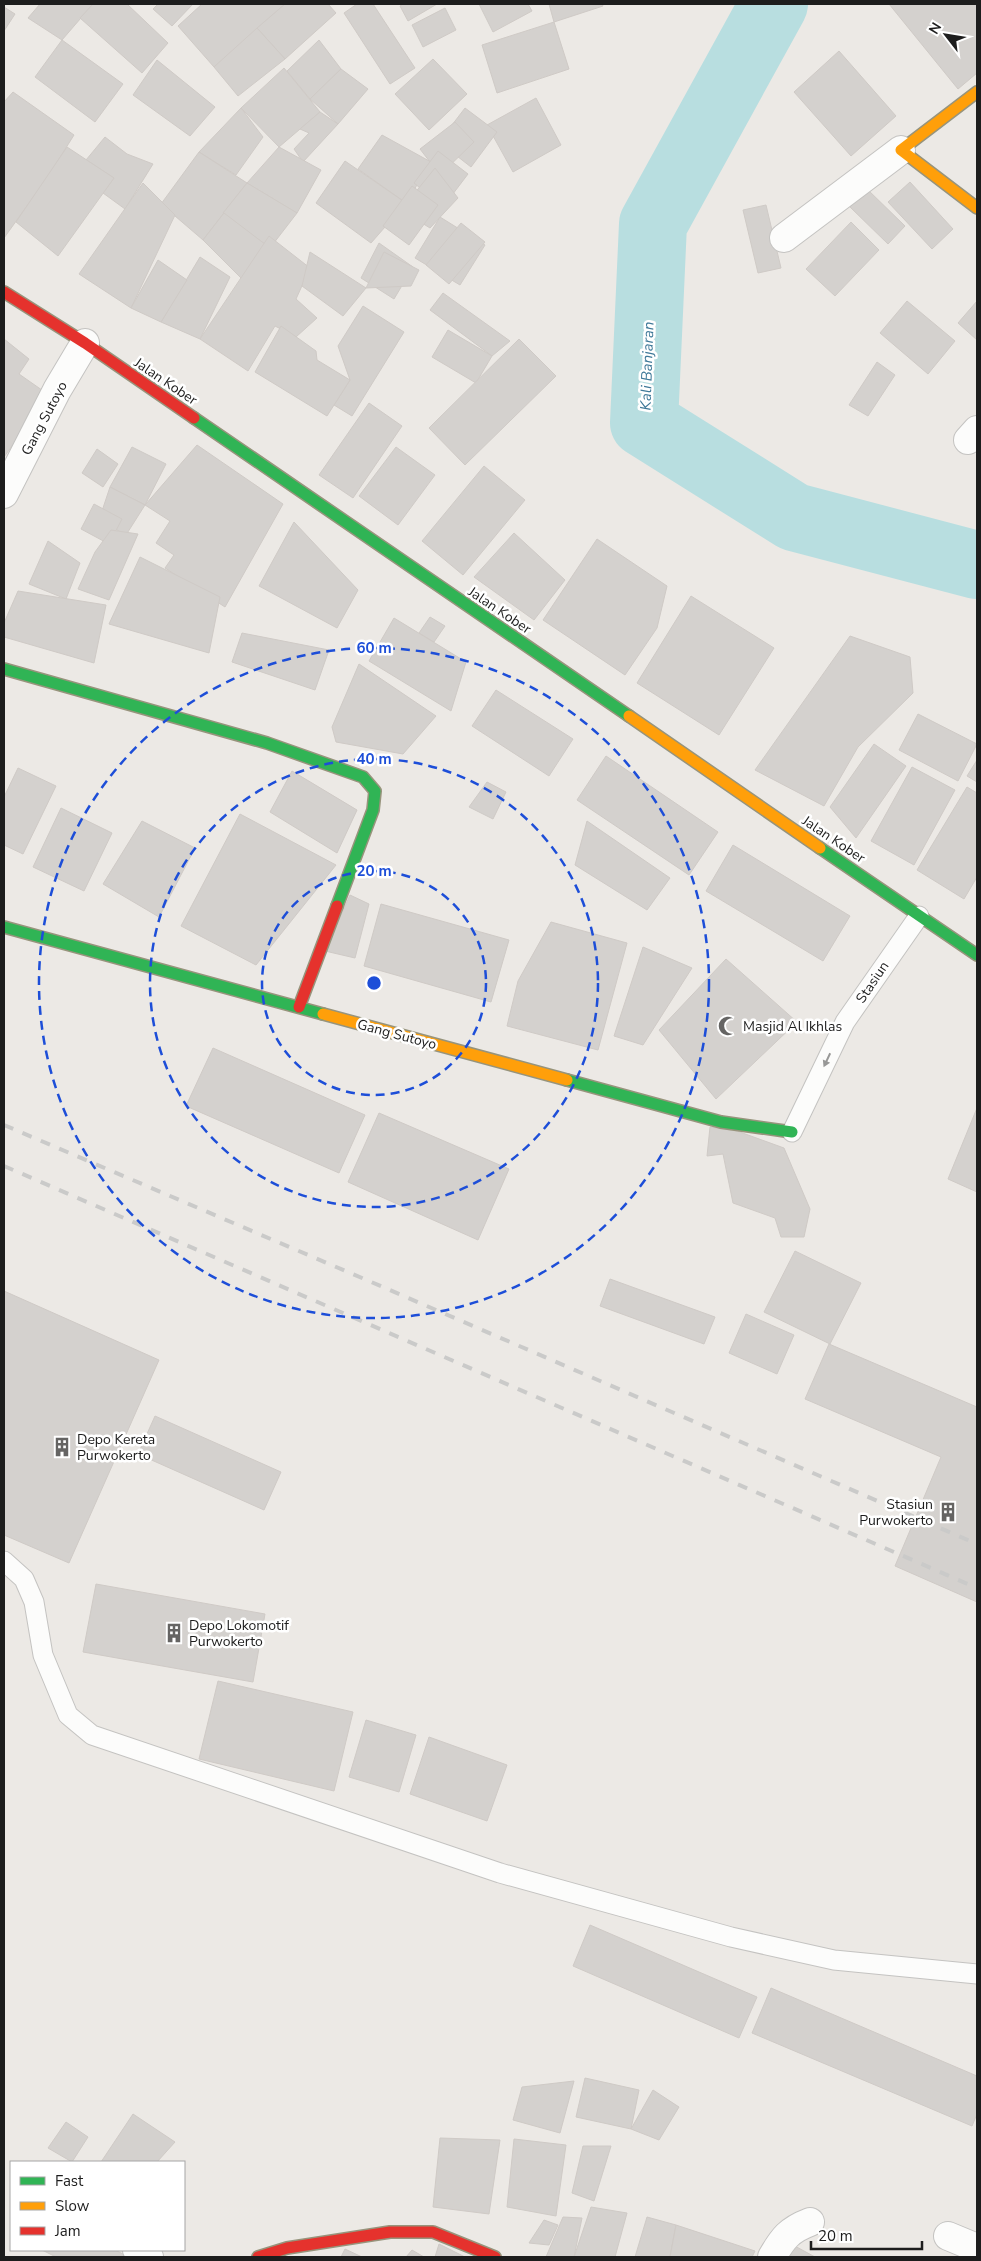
<svg xmlns="http://www.w3.org/2000/svg" width="981" height="2261" font-family="'Nunito Sans',sans-serif">
<style>
.lines{fill:none;stroke-linecap:round;stroke-linejoin:round}
.river{stroke:#b8dee0;stroke-width:68}
.building{fill:#d4d1ce;stroke:#cfcac6}
.lane-casing{stroke:#c4c3c1;stroke-width:21}
.street-casing{stroke:#c4c3c1;stroke-width:30}
.fast-casing{stroke:#97947c;stroke-width:14}
.slow-casing{stroke:#97947c;stroke-width:14}
.jam-casing{stroke:#97947c;stroke-width:14}
.lane{stroke:#fcfcfb;stroke-width:19}
.street{stroke:#fcfcfb;stroke-width:28}
.fast{stroke:#30b455;stroke-width:11}
.slow{stroke:#ff9f0a;stroke-width:11}
.jam{stroke:#e5322d;stroke-width:11}
.rail{stroke:#cacac9;stroke-width:4;stroke-dasharray:10 10;stroke-linecap:butt}
.oneway{fill:#989897}
.ring{fill:none;stroke:#1d4ed8;stroke-width:2.5;stroke-dasharray:9 6}
.labels{text-anchor:middle;stroke-width:5;stroke-linejoin:round;paint-order:stroke}
.street-label{font-size:14px;fill:#1d1d1d;stroke:#fff}
.poi-label{font-size:14px;fill:#1d1d1d;stroke:#fff;text-anchor:start}
.water-label{font-size:15px;font-style:italic;fill:#3e7898;stroke:#fff}
.centre{fill:#1d4ed8;stroke:#fff;stroke-width:2.5}
.ring-label{font-size:15px;text-anchor:middle;font-weight:bold;fill:#1d4ed8;stroke:#fff;stroke-width:5;stroke-linejoin:round;paint-order:stroke}
</style>
<rect width="100%" height="100%" fill="#ece9e5"/>
<g class="lines">
<!-- river -->
<path class="river" d="M774 4 653 224 644 423 794 517 977 565"/>
</g>
<!-- building -->
<g class="building">
<path d="M40 4H93L62 40 28 18Z"/>
<path d="M93 4H127L168 43 142 73 80 18Z"/>
<path d="M158 4H193L172 26 153 9Z"/>
<path d="M202 4H285L214 67 178 26Z"/>
<path d="M285 4H328L336 13 285 59 257 28Z"/>
<path d="M357 4H373L415 68 390 84 344 13Z"/>
<path d="M403 4H437L408 21 400 6Z"/>
<path d="M479 4H528L532 11 493 32Z"/>
<path d="M549 4H602L603 6 554 22Z"/>
<path d="M889 4H977V73L958 89Z"/>
<path d="M4 7 15 14 4 31Z"/>
<path d="M445 8 456 30 423 47 412 25Z"/>
<path d="M554 22 569 69 497 93 482 45Z"/>
<path d="M257 28 285 59 238 96 214 67Z"/>
<path d="M62 40 123 84 95 122 35 77Z"/>
<path d="M319 40 341 69 310 99 287 71Z"/>
<path d="M839 51 896 116 851 156 794 92Z"/>
<path d="M433 59 467 94 429 130 395 94Z"/>
<path d="M157 60 215 107 190 136 133 95Z"/>
<path d="M284 68 320 112 279 147 241 108Z"/>
<path d="M341 69 368 89 338 124 310 99Z"/>
<path d="M13 92 74 135 47 178 4 238V102Z"/>
<path d="M536 98 561 145 513 172 487 125Z"/>
<path d="M241 108 263 137 236 175 199 152Z"/>
<path d="M465 108 497 132 471 167 439 142Z"/>
<path d="M320 112 338 124 303 162 294 149 309 133 300 129Z"/>
<path d="M455 122 474 142 440 175 420 149Z"/>
<path d="M382 135 431 162 406 203 358 169Z"/>
<path d="M105 137 127 154 153 164 125 209 103 193 114 178 86 160Z"/>
<path d="M67 147 114 178 58 256 16 222Z"/>
<path d="M279 147 321 170 297 213 247 183Z"/>
<path d="M438 151 468 174 443 207 414 183Z"/>
<path d="M199 152 247 183 203 240 161 204Z"/>
<path d="M345 161 406 203 371 243 316 203Z"/>
<path d="M435 168 458 198 430 228 401 210Z"/>
<path d="M910 182 953 229 932 249 888 202Z"/>
<path d="M143 183 175 215 131 308 79 274Z"/>
<path d="M247 183 297 213 270 248 223 213Z"/>
<path d="M412 186 438 205 409 245 383 226Z"/>
<path d="M867 189 905 226 888 244 850 207Z"/>
<path d="M766 205 781 268 758 273 743 210Z"/>
<path d="M224 213 270 248 245 282 203 240Z"/>
<path d="M440 217 485 245 460 285 415 258Z"/>
<path d="M851 222 879 250 835 296 806 269Z"/>
<path d="M461 223 485 242 449 284 426 265Z"/>
<path d="M269 236 310 268 296 299 317 318 296 337 275 326 248 371 200 339Z"/>
<path d="M379 243 413 267 394 299 361 278Z"/>
<path d="M310 252 366 288 343 316 302 286Z"/>
<path d="M384 252 419 270 411 286 366 288Z"/>
<path d="M200 257 230 277 200 339 161 322Z"/>
<path d="M158 260 187 280 161 322 131 308Z"/>
<path d="M443 293 510 341 492 356 430 310Z"/>
<path d="M907 301 955 341 928 374 880 333Z"/>
<path d="M977 301V340L958 323Z"/>
<path d="M363 306 404 332 352 416 334 405 350 380 338 346Z"/>
<path d="M281 326 316 351 317 360 350 380 327 416 255 372Z"/>
<path d="M448 330 492 356 476 383 432 357Z"/>
<path d="M4 339 29 359 19 374 49 395 4 457Z"/>
<path d="M519 339 556 376 465 465 429 428Z"/>
<path d="M877 362 895 375 868 416 849 405Z"/>
<path d="M369 403 402 426 353 498 319 475Z"/>
<path d="M197 445 283 504 225 607 165 568 174 555 156 543 170 521 145 505Z"/>
<path d="M132 447 166 464 145 505 110 487Z"/>
<path d="M396 447 435 475 398 525 359 496Z"/>
<path d="M97 449 118 464 103 487 82 473Z"/>
<path d="M484 466 525 500 463 575 422 541Z"/>
<path d="M110 487 145 505 126 535 99 520Z"/>
<path d="M94 504 122 519 109 544 81 529Z"/>
<path d="M294 522 358 590 337 628 259 586Z"/>
<path d="M111 530 138 534 109 600 78 589 95 552Z"/>
<path d="M514 533 565 580 534 620 474 577Z"/>
<path d="M597 539 667 586 657 628 625 675 543 620Z"/>
<path d="M48 541 80 563 66 599 29 584Z"/>
<path d="M140 557 220 597 209 653 109 624Z"/>
<path d="M18 591 106 605 94 663 4 637V623Z"/>
<path d="M691 596 774 648 719 735 637 683Z"/>
<path d="M430 617 445 626 434 642 419 633Z"/>
<path d="M394 618 466 662 451 711 369 661Z"/>
<path d="M242 633 329 650 315 690 232 662Z"/>
<path d="M850 636 910 657 913 693 858 747 824 806 755 770Z"/>
<path d="M359 664 436 716 403 754 336 742 332 727Z"/>
<path d="M496 690 573 739 549 776 472 726Z"/>
<path d="M918 714 977 744 958 781 899 750Z"/>
<path d="M874 744 906 766 856 838 830 807Z"/>
<path d="M606 756 718 832 689 875 577 800Z"/>
<path d="M977 760V782L967 776Z"/>
<path d="M912 767 955 790 914 865 871 841Z"/>
<path d="M18 768 56 786 23 854 4 845V797Z"/>
<path d="M292 771 357 810 337 853 270 812Z"/>
<path d="M487 782 506 792 493 819 469 807Z"/>
<path d="M967 787 977 793V877L964 899 917 870Z"/>
<path d="M61 808 112 833 84 891 33 867Z"/>
<path d="M240 814 336 865 256 965 181 926Z"/>
<path d="M142 821 195 848 159 917 103 884Z"/>
<path d="M587 821 670 878 647 910 575 865Z"/>
<path d="M733 845 850 916 823 961 706 891Z"/>
<path d="M350 895 369 904 355 958 325 951Z"/>
<path d="M381 904 509 940 491 1002 364 966Z"/>
<path d="M551 922 627 943 598 1050 507 1026 518 981Z"/>
<path d="M643 947 692 968 643 1045 614 1036Z"/>
<path d="M726 959 797 1022 716 1099 659 1030Z"/>
<path d="M213 1048 365 1115 339 1173 186 1106Z"/>
<path d="M977 1108V1192L948 1179Z"/>
<path d="M379 1113 509 1169 478 1240 348 1182Z"/>
<path d="M710 1127 737 1131 784 1148 810 1209 804 1237H781L775 1218 733 1203 723 1154 707 1156Z"/>
<path d="M795 1251 861 1283 830 1344 764 1312Z"/>
<path d="M610 1279 715 1317 704 1344 600 1306Z"/>
<path d="M4 1291 159 1360 69 1563 4 1535Z"/>
<path d="M746 1314 794 1335 777 1374 729 1353Z"/>
<path d="M829 1344 977 1407V1602L895 1566 941 1457 805 1399Z"/>
<path d="M155 1416 281 1472 264 1510 138 1454Z"/>
<path d="M96 1584 265 1614 253 1682 83 1652Z"/>
<path d="M218 1681 353 1712 334 1791 199 1759Z"/>
<path d="M366 1720 416 1735 399 1792 349 1777Z"/>
<path d="M429 1737 507 1765 487 1821 410 1794Z"/>
<path d="M590 1925 757 1997 739 2038 573 1966Z"/>
<path d="M771 1988 977 2076V2114L972 2126 752 2033Z"/>
<path d="M585 2078 639 2090 631 2129 576 2117Z"/>
<path d="M574 2081 560 2133 513 2120 522 2087Z"/>
<path d="M653 2090 679 2107 659 2140 631 2129Z"/>
<path d="M133 2114 175 2142 157 2162H101Z"/>
<path d="M66 2122 88 2137 72 2162 48 2148Z"/>
<path d="M440 2138 500 2140 489 2214 433 2207Z"/>
<path d="M514 2139 566 2145 556 2216 507 2207Z"/>
<path d="M583 2146H611L594 2201 572 2193Z"/>
<path d="M591 2207 627 2213 615 2257H574Z"/>
<path d="M563 2217 582 2218 574 2257H546Z"/>
<path d="M647 2217 676 2225 670 2257H635Z"/>
<path d="M544 2220 558 2225 549 2245 529 2243Z"/>
<path d="M676 2225 755 2251 752 2257H670Z"/>
<path d="M439 2244 465 2257H435Z"/>
<path d="M793 2245 815 2257H787Z"/>
<path d="M345 2249 362 2257H341Z"/>
<path d="M42 2250H115L129 2257H56Z"/>
<path d="M412 2250 424 2257H406Z"/>
</g>
<g class="lines">
<defs>
<g id="lane">
<path d="M792 1132 845 1022 919 916"/>
<path d="M4 1561 24 1579 34 1602 43 1655 68 1715 92 1735 500 1873 731 1937 834 1960 977 1974"/>
</g>
<g id="street">
<path d="M784 238 901 150"/>
<path d="M968 440 977 430"/>
<path d="M4 494 57 390 85 343"/>
<path d="M948 2236 977 2248"/>
<path d="M137 2250 149 2257"/>
<path d="M772 2257C783 2238 789 2230 810 2222"/>
</g>
<g id="fast">
<path d="M194 418 629 716"/>
<path d="M4 669 267 743 363 777 375 791 373 810 337 906"/>
<path d="M820 848 977 955"/>
<path d="M4 927 323 1014"/>
<path d="M567 1080 721 1122 792 1132"/>
</g>
<g id="slow">
<path d="M977 92 901 150 977 208"/>
<path d="M629 716 820 848"/>
<path d="M323 1014 567 1080"/>
</g>
<g id="jam">
<path d="M4 292 85 343 194 418"/>
<path d="M299 1007 337 906"/>
<path d="M258 2257 287 2248 390 2232H433L495 2257"/>
</g>
</defs>
<!-- lane casing -->
<use href="#lane" class="lane-casing"/>
<!-- street casing -->
<use href="#street" class="street-casing"/>
<!-- fast casing -->
<use href="#fast" class="fast-casing"/>
<!-- slow casing -->
<use href="#slow" class="slow-casing"/>
<!-- jam casing -->
<use href="#jam" class="jam-casing"/>
<!-- lane -->
<use href="#lane" class="lane"/>
<!-- street -->
<use href="#street" class="street"/>
<!-- fast -->
<use href="#fast" class="fast"/>
<!-- slow -->
<use href="#slow" class="slow"/>
<!-- jam -->
<use href="#jam" class="jam"/>
<!-- rail -->
<g class="rail">
<path d="M4 1125 369 1281 977 1544"/>
<path d="M4 1166 977 1588"/>
</g>
</g>
<!-- one-way arrows -->
<defs><path id="oneway-solid" d="M-6-.8H1V-3.2L6.5 0L1 3.2V.8H-6Z" transform="scale(1.25)"/></defs>
<use class="oneway" href="#oneway-solid" transform="translate(827 1060) rotate(115)"/>
<!-- distance rings -->
<g class="ring">
<circle cx="374" cy="983" r="112"/>
<circle cx="374" cy="983" r="224"/>
<circle cx="374" cy="983" r="335"/>
</g>
<!-- icons -->
<defs>
<symbol id="mosque-bare" viewBox="-9 -9 18 18"><path d="M3.5-4.9A6 6 0 1 0 3.5 4.9A5 5 0 1 1 3.5-4.9Z" fill="#656463" stroke="#fff" stroke-width="2.5" paint-order="stroke"/></symbol>
<symbol id="building-bare" viewBox="-9 -9 18 18"><path d="M-4-6H4V6H1V3H-1V6H-4ZM-2.5-4.3h1.7v1.8h-1.7ZM.8-4.3h1.7v1.8H.8ZM-2.5-1h1.7V.8h-1.7ZM.8-1h1.7V.8H.8Z" fill="#656463" stroke="#fff" stroke-width="2.5" paint-order="stroke"/></symbol>
</defs>
<g fill-rule="evenodd">
<use href="#mosque-bare" x="714" y="1012" width="28" height="28"/>
<use href="#building-bare" x="48" y="1433" width="28" height="28"/>
<use href="#building-bare" x="934" y="1498" width="28" height="28"/>
<use href="#building-bare" x="160" y="1619" width="28" height="28"/>
</g>
<g class="labels">
<!-- street labels -->
<g class="street-label">
<text transform="translate(166 381) rotate(34)" y="5">Jalan Kober</text>
<text transform="translate(44 418) rotate(-62)" y="5">Gang Sutoyo</text>
<text transform="translate(500 610) rotate(34)" y="5">Jalan Kober</text>
<text transform="translate(834 839) rotate(34)" y="5">Jalan Kober</text>
<text transform="translate(872 982) rotate(-56)" y="5">Stasiun</text>
<text transform="translate(397 1034) rotate(15)" y="5">Gang Sutoyo</text>
</g>
<!-- poi labels -->
<g class="poi-label">
<text x="743" y="1031">Masjid Al Ikhlas</text>
<text x="77" y="1444">Depo Kereta<tspan x="77" dy="16">Purwokerto</tspan></text>
<text x="933" y="1509" text-anchor="end">Stasiun<tspan x="933" dy="16">Purwokerto</tspan></text>
<text x="189" y="1630">Depo Lokomotif<tspan x="189" dy="16">Purwokerto</tspan></text>
</g>
<!-- water labels -->
<g class="water-label">
<text transform="translate(647 366) rotate(-88)" y="5">Kali Banjaran</text>
</g>
</g>
<circle cx="374" cy="983" r="8" class="centre"/>
<g class="ring-label">
<text x="374" y="653">60 m</text>
<text x="374" y="764">40 m</text>
<text x="374" y="876">20 m</text>
</g>
<!-- border -->
<rect width="981" height="2261" fill="none" stroke="#1d1d1d" stroke-width="10"/>
<!-- legend -->
<rect x="10" y="2161" width="175" height="90" fill="#ffffff" stroke="#a5a5a5"/>
<rect x="20" y="2177" width="25" height="8" fill="#30b455" stroke="#a5a5a5"/>
<text x="55" y="2186" font-size="15" fill="#1d1d1d">Fast</text>
<rect x="20" y="2202" width="25" height="8" fill="#ff9f0a" stroke="#a5a5a5"/>
<text x="55" y="2211" font-size="15" fill="#1d1d1d">Slow</text>
<rect x="20" y="2227" width="25" height="8" fill="#e5322d" stroke="#a5a5a5"/>
<text x="55" y="2236" font-size="15" fill="#1d1d1d">Jam</text>
<!-- north arrow -->
<g transform="translate(946 35) rotate(301)" stroke="#ffffff" stroke-width="4" paint-order="stroke">
<path d="M0-4L9 19L0 12L-9 19Z" fill="#1d1d1d"/>
<text y="-8" font-size="14" font-weight="bold" text-anchor="middle" fill="#1d1d1d">N</text>
</g>
<!-- scale -->
<path d="M811 2241v8h111v-8" fill="none" stroke="#1d1d1d" stroke-width="2.5"/>
<text x="818" y="2241" font-size="15" fill="#1d1d1d" stroke="#ffffff" stroke-width="4" paint-order="stroke">20 m</text>
</svg>
